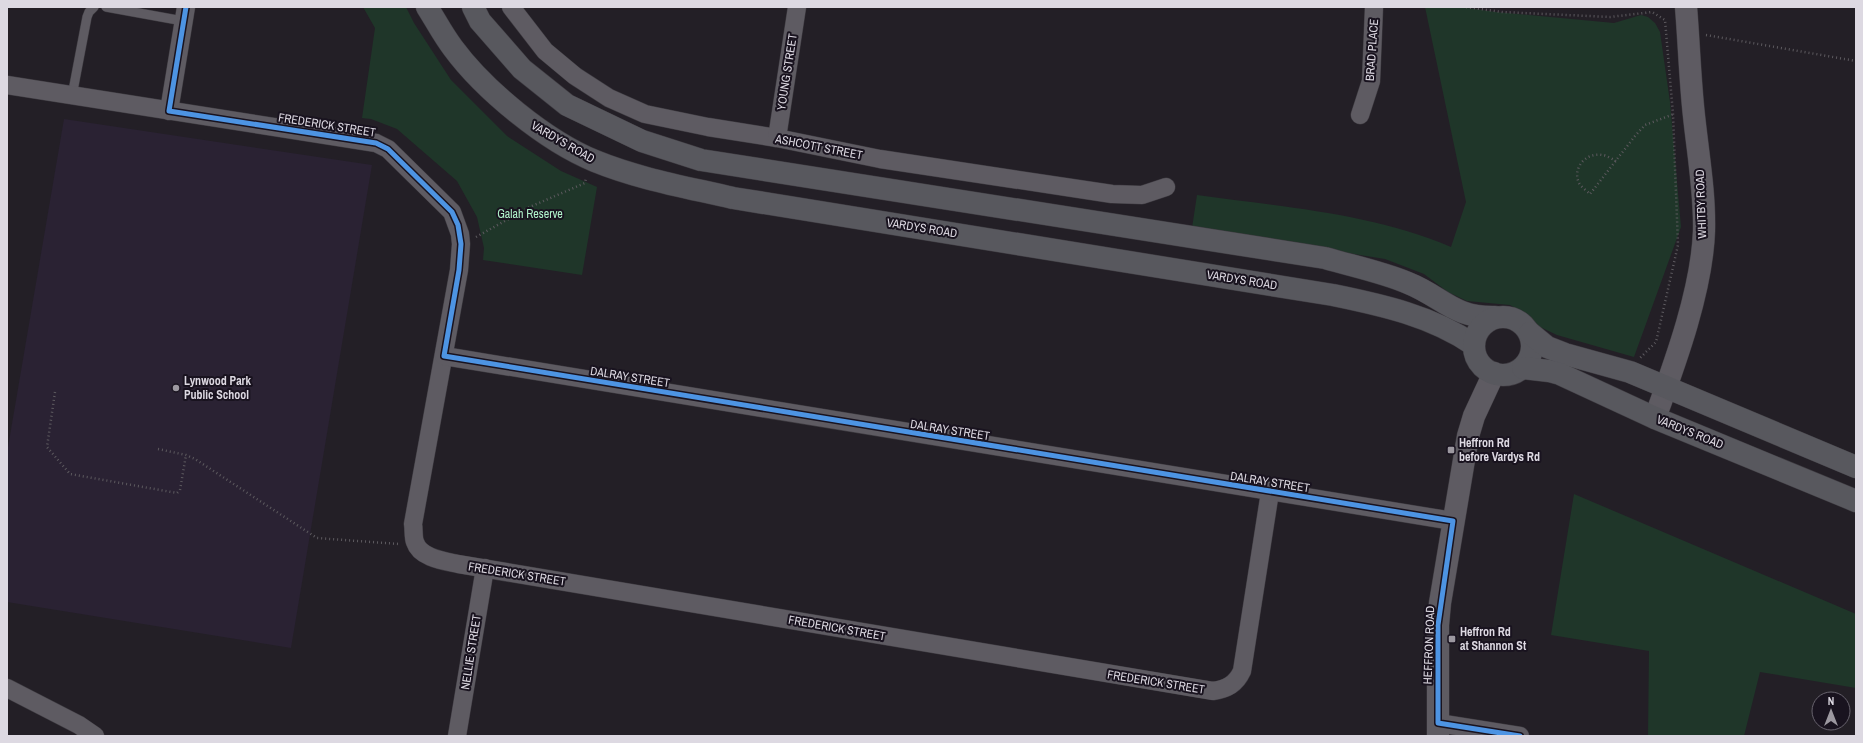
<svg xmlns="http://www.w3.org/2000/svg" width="1863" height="743" font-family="'Archivo Narrow',sans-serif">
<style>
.built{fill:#2a2233}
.green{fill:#1f3629}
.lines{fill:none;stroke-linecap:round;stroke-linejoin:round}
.service-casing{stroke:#3e3b41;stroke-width:10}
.minor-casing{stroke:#3e3b41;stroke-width:19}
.tertiary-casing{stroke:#3e3b41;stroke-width:23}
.secondary-casing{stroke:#3e3b41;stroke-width:23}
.path{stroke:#5d5a5f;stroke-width:2.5;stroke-dasharray:1 3;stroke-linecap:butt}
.service{stroke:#5e5b62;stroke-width:9}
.minor{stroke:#5e5b62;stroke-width:18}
.tertiary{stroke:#5e5b62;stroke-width:22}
.secondary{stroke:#58585e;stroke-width:22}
.cycleway-casing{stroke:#19131f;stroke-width:8}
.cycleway{stroke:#4d94e3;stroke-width:5}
.poi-dot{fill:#9c98a0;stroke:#19131f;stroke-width:1.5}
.labels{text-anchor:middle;stroke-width:4;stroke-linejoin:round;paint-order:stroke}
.street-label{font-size:12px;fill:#ddd9e2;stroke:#19131f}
.park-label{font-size:12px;fill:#b0f3cb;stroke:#19131f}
.poi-label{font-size:12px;font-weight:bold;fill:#ddd9e2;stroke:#19131f;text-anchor:start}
</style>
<rect width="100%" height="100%" fill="#231f26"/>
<!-- built -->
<path class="built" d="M64 119 372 165 291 648 7 602V453Z"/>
<!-- green -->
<g class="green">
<path d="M363 7H406L414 23 451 80 507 136 561 171 597 187 582 275 483 260 484 248 477 217 457 181 397 129 371 119 362 118 375 28Z"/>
<path d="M1425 7H1460L1496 12 1614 23 1641 15 1648 17 1655 23 1660 32 1670 102 1681 227 1634 357 1557 335 1538 326 1526 314 1510 305 1467 301 1448 292 1424 274 1385 259 1192 228 1197 195C1282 207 1372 213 1451 247L1466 202Z"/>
<path d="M1574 494 1856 614V688L1760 672 1744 736H1648L1649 651 1551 635Z"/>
</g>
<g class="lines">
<defs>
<g id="service">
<path d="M106 7 183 21"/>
<path d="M72 96 87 17 89 12 94 7"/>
</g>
<g id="minor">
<path d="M511 7 545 51 575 76 609 98 645 114 708 127 777 138 880 159 1112 194 1142 195 1166 187"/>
<path d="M7 85 376 143 388 149 452 212 460 234 461 244 459 270 413 524C414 529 413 537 415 542 420 558 444 561 458 564L1213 691C1227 689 1236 684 1242 671L1270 492"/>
<path d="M169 111 186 7"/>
<path d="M1360 115 1371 81 1374 7"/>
<path d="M777 138 797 7"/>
<path d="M444 356 1453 521"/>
<path d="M7 688 79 725 95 736"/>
<path d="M1438 723 1520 736"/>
<path d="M457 736 485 568"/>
</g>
<g id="tertiary">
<path d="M1655 418C1675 363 1702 290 1704 231 1705 193 1698 154 1694 116 1690 80 1689 43 1686 7"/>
<path d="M1438 736V625L1440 603 1468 436 1474 416 1494 373"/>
</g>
<g id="secondary">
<path d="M427 7C436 21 443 35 453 48 484 90 546 141 595 161 639 179 686 187 733 198L1333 295C1382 305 1432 316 1474 345"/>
<path d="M473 7 480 21 522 69 567 105 642 141 701 160 1325 258C1352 266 1382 272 1408 283 1443 297 1453 318 1495 317"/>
<circle cx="1503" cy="346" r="29"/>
<path d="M1530 333 1547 347 1565 354 1630 372 1856 467"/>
<path d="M1523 368 1549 371 1560 374 1655 418 1856 501"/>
</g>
</defs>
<!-- service casing -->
<use href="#service" class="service-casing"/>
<!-- minor casing -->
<use href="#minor" class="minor-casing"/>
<!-- tertiary casing -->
<use href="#tertiary" class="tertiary-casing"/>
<!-- secondary casing -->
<use href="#secondary" class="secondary-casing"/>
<!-- path -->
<g class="path">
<path d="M1466 7 1502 12 1610 17 1652 12 1665 20 1673 114 1678 245 1656 342 1640 358"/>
<path d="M1706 35 1856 61"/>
<path d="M1616 161C1612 159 1606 155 1602 155 1586 152 1572 168 1579 183 1581 187 1587 191 1590 194L1635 136 1645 125 1674 114"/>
<path d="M476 237 532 206 585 183 586 178"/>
<path d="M55 392 47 447 70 474 177 493 180 490 186 455"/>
<path d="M158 449 186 455 195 459 317 538 399 544"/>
</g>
<!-- service -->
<use href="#service" class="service"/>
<!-- minor -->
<use href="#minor" class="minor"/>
<!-- tertiary -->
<use href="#tertiary" class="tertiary"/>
<!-- secondary -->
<use href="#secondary" class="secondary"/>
<defs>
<path id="cycleway" d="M186 7 169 111 376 143 388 149 452 212 458 225 461 244 459 270 444 356 1453 521 1438 625V723L1520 736"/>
</defs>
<!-- cycleway casing -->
<use href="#cycleway" class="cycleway-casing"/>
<!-- cycleway -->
<use href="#cycleway" class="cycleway"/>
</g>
<!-- markers -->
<g class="poi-dot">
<circle cx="176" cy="388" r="4"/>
<rect x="1447" y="446" width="8" height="8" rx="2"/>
<rect x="1448" y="635" width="8" height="8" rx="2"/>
</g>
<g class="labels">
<!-- street labels -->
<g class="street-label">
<text transform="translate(1372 50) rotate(-86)" y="4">BRAD PLACE</text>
<text transform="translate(787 72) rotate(-81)" y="4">YOUNG STREET</text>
<text transform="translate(327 125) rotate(9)" y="4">FREDERICK STREET</text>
<text transform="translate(563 142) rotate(30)" y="4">VARDYS ROAD</text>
<text transform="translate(819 147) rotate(11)" y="4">ASHCOTT STREET</text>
<text transform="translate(1701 204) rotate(-92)" y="4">WHITBY ROAD</text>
<text transform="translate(922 228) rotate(9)" y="4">VARDYS ROAD</text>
<text transform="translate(1242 280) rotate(9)" y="4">VARDYS ROAD</text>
<text transform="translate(630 377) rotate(9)" y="4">DALRAY STREET</text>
<text transform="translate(950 430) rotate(9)" y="4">DALRAY STREET</text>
<text transform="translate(1690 432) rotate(22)" y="4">VARDYS ROAD</text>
<text transform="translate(1270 482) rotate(9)" y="4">DALRAY STREET</text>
<text transform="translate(517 574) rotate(9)" y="4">FREDERICK STREET</text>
<text transform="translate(837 628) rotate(10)" y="4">FREDERICK STREET</text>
<text transform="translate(1429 645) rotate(-88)" y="4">HEFFRON ROAD</text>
<text transform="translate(471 652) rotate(-81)" y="4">NELLIE STREET</text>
<text transform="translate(1156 682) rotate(9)" y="4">FREDERICK STREET</text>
</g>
<!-- park labels -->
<g class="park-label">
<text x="530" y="218">Galah Reserve</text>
</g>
<!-- poi labels -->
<g class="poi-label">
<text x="184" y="385">Lynwood Park<tspan x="184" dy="14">Public School</tspan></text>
<text x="1459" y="447">Heffron Rd<tspan x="1459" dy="14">before Vardys Rd</tspan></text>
<text x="1460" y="636">Heffron Rd<tspan x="1460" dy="14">at Shannon St</tspan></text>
</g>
</g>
<!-- border -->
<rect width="1863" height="743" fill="none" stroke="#ddd9e2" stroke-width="16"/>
<!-- north arrow -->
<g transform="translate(1831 711)"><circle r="19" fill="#19131f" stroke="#67626d"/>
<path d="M0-3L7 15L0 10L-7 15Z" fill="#9c98a0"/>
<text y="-6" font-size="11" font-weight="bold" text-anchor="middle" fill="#ddd9e2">N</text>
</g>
</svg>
